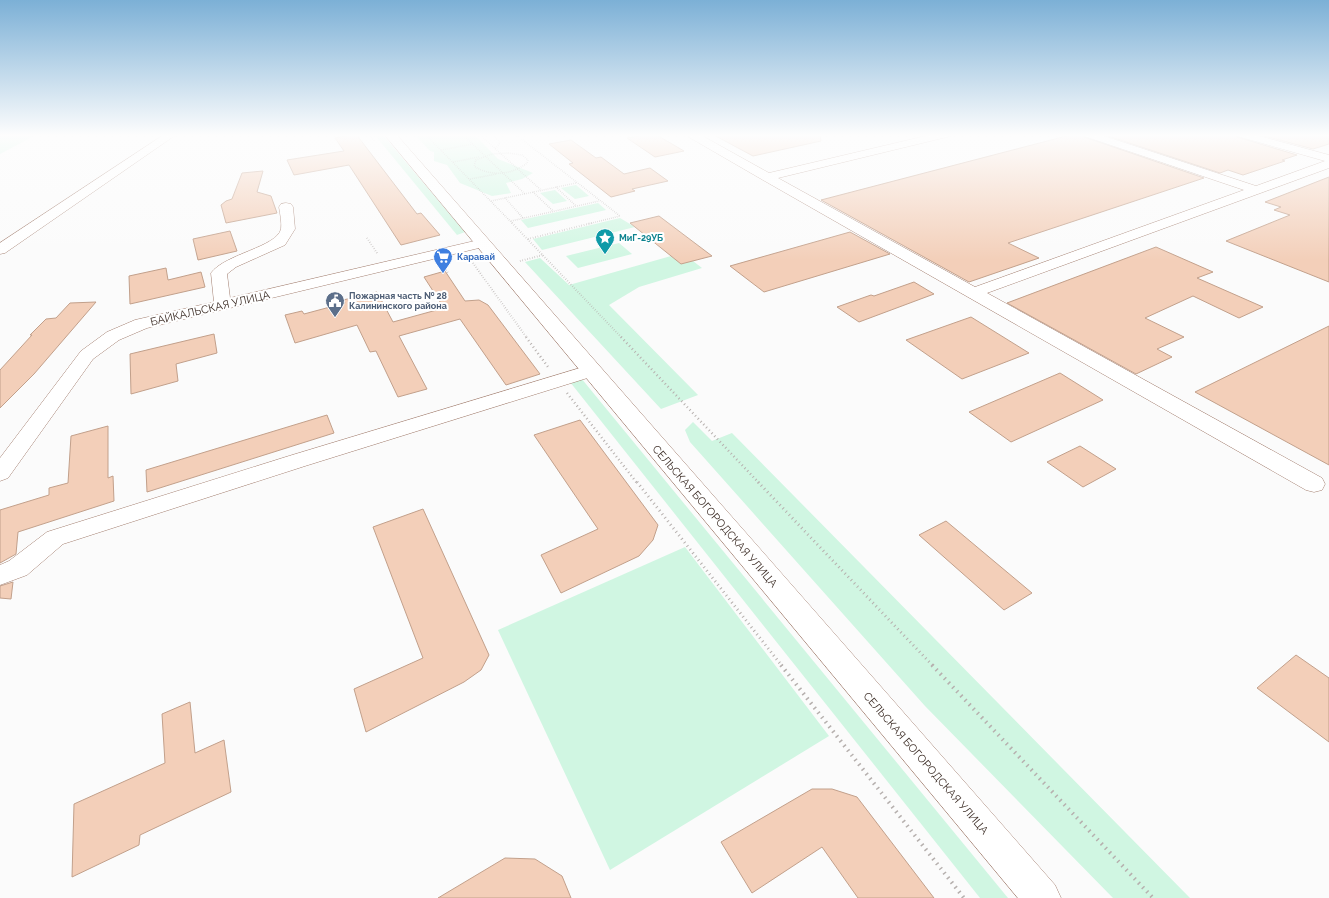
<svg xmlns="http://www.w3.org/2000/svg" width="1329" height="898" font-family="Raleway,sans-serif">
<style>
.green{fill:#d0f6e2}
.building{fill:#f3cfb9;stroke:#c2a08b}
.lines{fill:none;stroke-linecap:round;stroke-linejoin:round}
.minor-casing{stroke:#a37f70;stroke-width:1}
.major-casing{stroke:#a37f70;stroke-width:1}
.path-far4{stroke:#b6b0ae;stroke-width:1.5;stroke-dasharray:0.5 1.5;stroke-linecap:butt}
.path-far3{stroke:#b6b0ae;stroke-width:2;stroke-dasharray:0.5 2;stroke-linecap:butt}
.path-far2{stroke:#b6b0ae;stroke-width:2.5;stroke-dasharray:1 3;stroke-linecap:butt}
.path-far1{stroke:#b6b0ae;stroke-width:3;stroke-dasharray:1 3.5;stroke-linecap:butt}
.path{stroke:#b6b0ae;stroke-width:4;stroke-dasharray:1.5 4.5;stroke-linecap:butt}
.minor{fill:#fff;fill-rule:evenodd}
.major{fill:#fff;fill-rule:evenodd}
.labels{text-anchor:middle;stroke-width:4;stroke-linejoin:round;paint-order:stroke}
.far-culture-label{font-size:9px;font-weight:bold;fill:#0d838f;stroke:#fff;text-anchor:start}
.far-shop-label{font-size:9px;font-weight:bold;fill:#366cbe;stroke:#fff;text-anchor:start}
.far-service-label{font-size:9px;font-weight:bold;fill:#4e5e75;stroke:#fff;text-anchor:start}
.street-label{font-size:11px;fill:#3e2f28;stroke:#fff}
</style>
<rect width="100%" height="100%" fill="#fbfbfb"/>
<!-- green -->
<g class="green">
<path d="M0 134H38L0 154Z"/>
<path d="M374 134H382L465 232 457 235Z"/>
<path d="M414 134H452L453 135 474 134 498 159 533 173 522 179 506 183 511 193 492 196 460 183 447 165 434 161V152L430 151Z"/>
<path d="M576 185 589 196 575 199 561 188Z"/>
<path d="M555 190 567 201 553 204 540 193Z"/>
<path d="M598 203 606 210 528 228 521 220Z"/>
<path d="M620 218 635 227 542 250 533 239Z"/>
<path d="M619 243 632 254 578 268 566 256Z"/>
<path d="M671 256 681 264 693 261 702 268 639 287 609 305 698 395 661 409 525 262 540 258 569 285Z"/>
<path d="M581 378 1008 898H980L570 382Z"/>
<path d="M693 422 712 441 732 433 1190 898H1113L925 706 690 442 685 430Z"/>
<path d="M685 547 829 736 610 870 498 630Z"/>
</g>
<!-- building -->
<g class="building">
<path d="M356 134 417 214 421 213 440 235 401 245 349 165 294 175 287 160 344 151 335 138Z"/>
<path d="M650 134H655L684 151 655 157 627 138Z"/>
<path d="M712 134H820L821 141 753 156Z"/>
<path d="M1074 134H1082L1084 137 1204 178 1008 243 1039 258 969 282 821 200Z"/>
<path d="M1102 134H1235L1237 137 1297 155 1282 160 1285 161 1243 175 1228 170 1220 173Z"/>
<path d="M1257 134H1329V144L1313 149Z"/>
<path d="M571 140 596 158 601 157 624 174 650 168 668 181 632 189 635 191 611 197 569 164 573 163 549 144Z"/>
<path d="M263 171 257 192 271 196 277 213 226 223 221 205 226 201 232 199 242 173Z"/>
<path d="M1329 177V282L1226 241 1290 215 1274 210 1281 207 1265 202Z"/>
<path d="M659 216 712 256 681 264 630 223Z"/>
<path d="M230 231 237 251 198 260 193 239Z"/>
<path d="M850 232 890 254 764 292 730 266Z"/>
<path d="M1156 247 1213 272 1197 278 1263 307 1239 318 1193 296 1145 318 1184 337 1157 349 1172 357 1136 374 1007 303Z"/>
<path d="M166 268 168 280 201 272 205 287 130 304 129 276Z"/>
<path d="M445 271 465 301 479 300 488 305 540 374 506 385 460 319 399 336 427 389 398 397 376 351 370 352 357 325 295 343 285 315 302 311 304 314 345 303 343 300 377 292 393 322 444 308 424 277Z"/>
<path d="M914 282 934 294 859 322 837 307 871 295 874 296Z"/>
<path d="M96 302 34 374 0 408V370L32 335H30L46 319 56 318 70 303Z"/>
<path d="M971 317 1029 353 962 379 906 340Z"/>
<path d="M1329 326V465L1195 392Z"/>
<path d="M214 334 217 353 176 364 178 381 131 394 130 354Z"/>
<path d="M1060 373 1103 400 1011 442 969 412Z"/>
<path d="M327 415 334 433 147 492 146 470Z"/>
<path d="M580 420 658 525 653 540 639 556 561 593 541 555 598 529 534 435Z"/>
<path d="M108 426V478L113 476 114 501 18 532 16 554 0 563V510L49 495V488L68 483 71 436Z"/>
<path d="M1080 446 1116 469 1083 487 1047 462Z"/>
<path d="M423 509 489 655 481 670 464 682 366 732 354 689 423 658 373 527Z"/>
<path d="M946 521 1032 593 1004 610 919 535Z"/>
<path d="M13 582 11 599 0 598V586Z"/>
<path d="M1296 655 1329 678V742L1257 688Z"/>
<path d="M190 702 195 753 224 740 231 792 140 835 139 845 72 877 74 804 165 763 162 714Z"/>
<path d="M812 789H832L857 797 934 898H858L822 847 752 893 721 842Z"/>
<path d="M505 858 535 859 562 876 571 898H438Z"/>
</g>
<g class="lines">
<defs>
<g id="minor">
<path d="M165 134H177L5 253 0 254V243Z"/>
<path d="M686 134H699L769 173 934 134H952L951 136 778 178 975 287 1244 190 1084 136 1083 134H1098L1256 186 1325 161 1237 136 1236 134H1252L1329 155V168L987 293 1322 478 1325 484 1322 490 1314 492 1306 490 763 180 687 136Z"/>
<path d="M286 203 291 204 293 207 295 229 285 245 236 267 227 274 230 298 483 239 488 240 490 243 488 246 483 247 147 328 119 340 93 359 8 478 0 481V458L81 351 107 332 135 320 214 302 211 273C225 254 277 247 281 229 282 223 280 213 279 207L281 204Z"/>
<path d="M590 365 597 367 599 371 597 375 305 466 63 544 27 575 0 585V565L9 561 47 532 289 456Z"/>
</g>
<path id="major" d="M384 134H396L1055 885 1061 898H1018Z"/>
</defs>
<!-- minor casing -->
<use href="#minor" class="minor-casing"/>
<!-- major casing -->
<use href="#major" class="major-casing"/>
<!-- path-far4 -->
<g class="path-far4">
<path d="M369 134 375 142"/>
<path d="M425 134 513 224"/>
<path d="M462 134 525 194"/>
<path d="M479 134 541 190"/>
<path d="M486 134C492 135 497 137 500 143L495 149"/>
<path d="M515 134 620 216 588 224"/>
<path d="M492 135 500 134"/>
<path d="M429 137 448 134"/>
<path d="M441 150 473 144"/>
<path d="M508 153 522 155 528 160 527 163C512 175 490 177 474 166L476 160 492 154Z"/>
<path d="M453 162 479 157"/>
<path d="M470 179 497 174"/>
<path d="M556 187 576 206"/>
<path d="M533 192 553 211"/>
<path d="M505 198 523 218"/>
<path d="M491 201 576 183"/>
<path d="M511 221 599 201"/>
</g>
<!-- path-far3 -->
<g class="path-far3">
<path d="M512 223 622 338"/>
<path d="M367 238 377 253"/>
<path d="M528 239 592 223"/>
<path d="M470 259 527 338"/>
<path d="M520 261 543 255"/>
<path d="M443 266 448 273"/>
</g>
<!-- path-far2 -->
<g class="path-far2">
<path d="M526 337 548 367"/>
<path d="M621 337 759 483"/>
<path d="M567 393 637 483"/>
</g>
<!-- path-far1 -->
<g class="path-far1">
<path d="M637 482 782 666"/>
<path d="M758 482 933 666"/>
</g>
<!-- path -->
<g class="path">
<path d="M781 665 964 898"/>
<path d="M932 665 1153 898"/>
</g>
<!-- minor -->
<use href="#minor" class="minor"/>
<!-- major -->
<use href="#major" class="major"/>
</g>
<!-- sky -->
<linearGradient id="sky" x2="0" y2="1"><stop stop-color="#7cb0d6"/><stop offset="0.52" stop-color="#fdfdfd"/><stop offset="1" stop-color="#fdfdfd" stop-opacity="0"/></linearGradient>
<rect width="1329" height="260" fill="url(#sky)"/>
<!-- icons -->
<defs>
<symbol id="sight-pin" viewBox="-11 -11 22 30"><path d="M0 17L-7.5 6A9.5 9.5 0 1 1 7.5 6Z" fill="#0f9aa8" stroke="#fff"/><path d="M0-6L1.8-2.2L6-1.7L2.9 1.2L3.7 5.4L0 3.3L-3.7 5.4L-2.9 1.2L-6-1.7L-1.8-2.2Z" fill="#fff"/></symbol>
<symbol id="supermarket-pin" viewBox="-11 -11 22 30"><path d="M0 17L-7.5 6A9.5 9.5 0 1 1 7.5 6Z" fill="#3f7fe0" stroke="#fff"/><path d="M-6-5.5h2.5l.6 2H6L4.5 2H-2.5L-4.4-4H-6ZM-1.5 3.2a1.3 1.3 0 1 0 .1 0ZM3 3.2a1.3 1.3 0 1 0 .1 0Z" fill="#fff"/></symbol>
<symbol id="civic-pin" viewBox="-11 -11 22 30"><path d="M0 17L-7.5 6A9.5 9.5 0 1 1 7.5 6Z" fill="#5c6f8a" stroke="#fff"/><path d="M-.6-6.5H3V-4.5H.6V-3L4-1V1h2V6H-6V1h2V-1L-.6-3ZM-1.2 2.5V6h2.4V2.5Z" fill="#fff"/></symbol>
</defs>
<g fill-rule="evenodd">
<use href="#sight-pin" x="594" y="227" width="22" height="30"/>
<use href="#supermarket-pin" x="432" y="246" width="22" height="30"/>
<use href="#civic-pin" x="324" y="290" width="22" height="30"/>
</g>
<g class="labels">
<!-- far-culture labels -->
<g class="far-culture-label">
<text x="619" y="241">МиГ-29УБ</text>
</g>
<!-- far-shop labels -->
<g class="far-shop-label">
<text x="457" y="260">Каравай</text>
</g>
<!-- far-service labels -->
<g class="far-service-label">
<text x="349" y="299">Пожарная часть № 28<tspan x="349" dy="10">Калининского района</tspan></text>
</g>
<!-- street labels -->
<g class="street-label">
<text transform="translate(210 308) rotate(-13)" y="4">БАЙКАЛЬСКАЯ УЛИЦА</text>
<text transform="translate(715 516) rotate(49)" y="4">СЕЛЬСКАЯ БОГОРОДСКАЯ УЛИЦА</text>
<text transform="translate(926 763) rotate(49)" y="4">СЕЛЬСКАЯ БОГОРОДСКАЯ УЛИЦА</text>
</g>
</g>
</svg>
